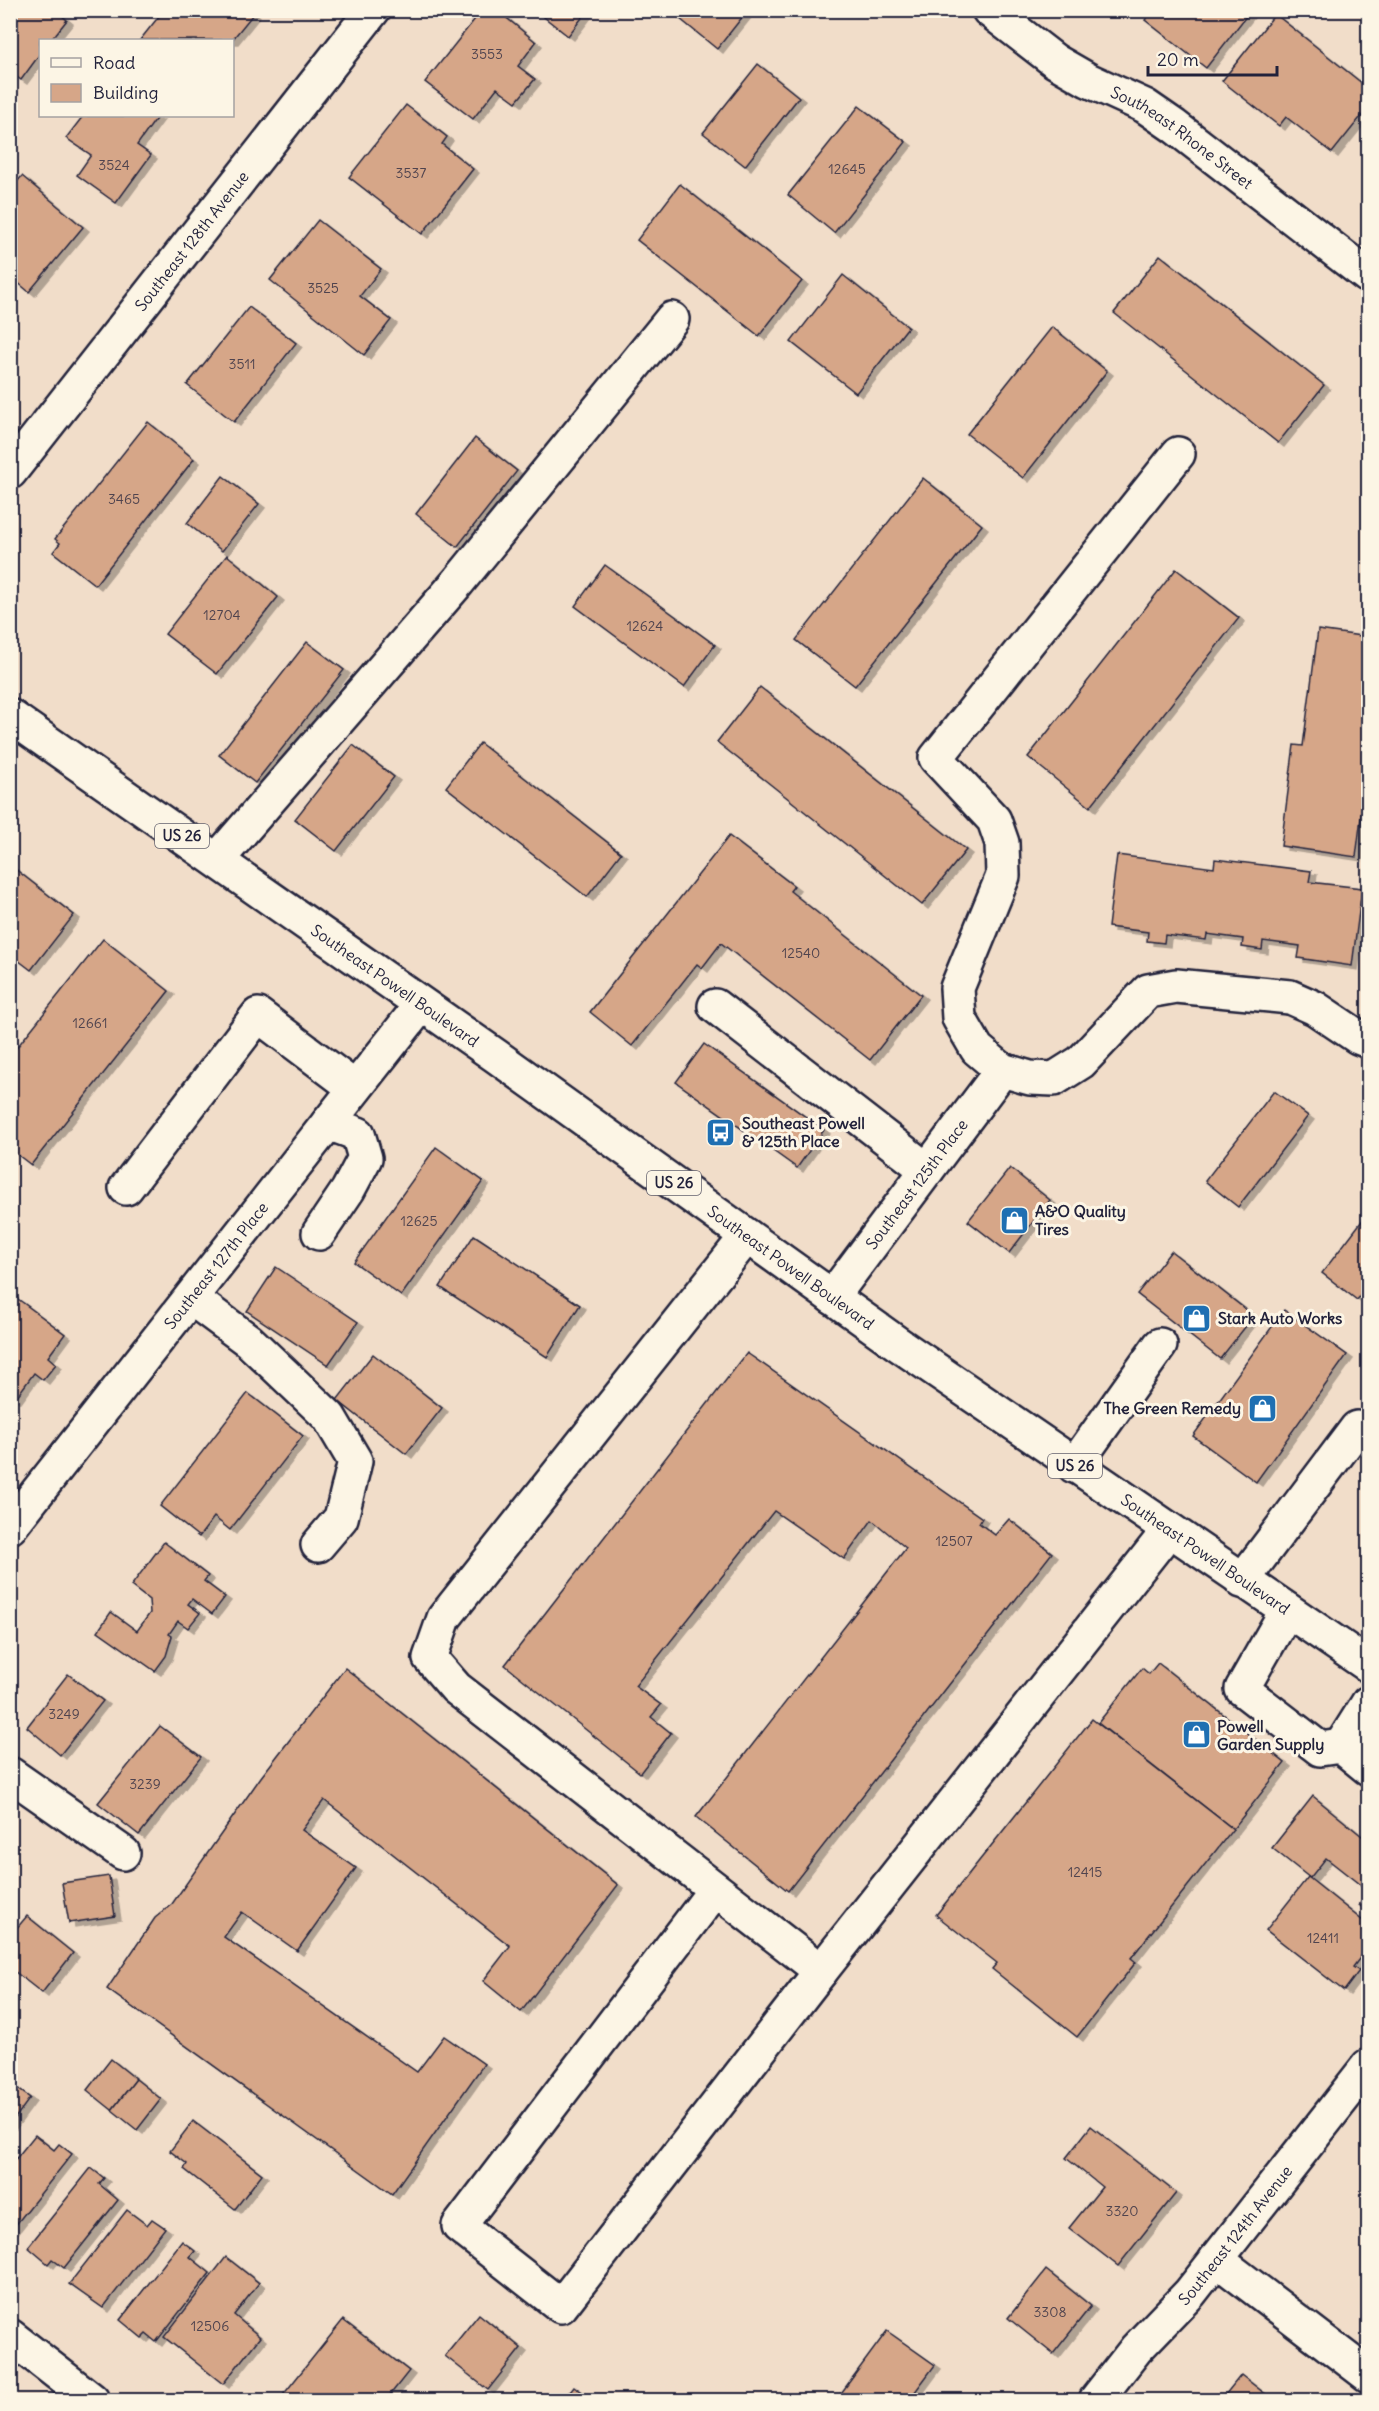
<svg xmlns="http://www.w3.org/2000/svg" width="1379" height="2411" font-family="Delius,sans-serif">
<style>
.building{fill:#d6a688;stroke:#22223b;stroke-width:1.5;filter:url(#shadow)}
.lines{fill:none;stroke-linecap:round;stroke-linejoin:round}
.minor-casing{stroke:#22223b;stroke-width:38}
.major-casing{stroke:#22223b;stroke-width:38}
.minor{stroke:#fcf5e5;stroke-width:33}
.major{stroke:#fcf5e5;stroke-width:33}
.labels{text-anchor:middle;stroke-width:6;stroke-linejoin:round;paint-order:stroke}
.number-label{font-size:14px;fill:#4f434e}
.shield{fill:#fcf5e5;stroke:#63616e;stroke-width:1.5}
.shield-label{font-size:15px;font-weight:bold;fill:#22223b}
.street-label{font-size:16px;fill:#22223b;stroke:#fcf5e5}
.poi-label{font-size:16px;font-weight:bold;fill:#22223b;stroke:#fcf5e5;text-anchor:start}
</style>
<defs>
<filter id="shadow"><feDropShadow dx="6" dy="4" stdDeviation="0" flood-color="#0004"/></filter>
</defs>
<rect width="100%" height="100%" fill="#f1ddc9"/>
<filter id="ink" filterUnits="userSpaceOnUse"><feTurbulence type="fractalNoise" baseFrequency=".0167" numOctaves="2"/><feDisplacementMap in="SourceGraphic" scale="12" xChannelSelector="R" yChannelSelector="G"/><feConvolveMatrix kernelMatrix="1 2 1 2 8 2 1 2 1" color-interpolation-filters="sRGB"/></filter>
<g filter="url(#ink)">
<!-- building -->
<g class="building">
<path d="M10 10H55L67 20 51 40H40V54L21 80 10 72Z"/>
<path d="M164 10H250L254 13 232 40H140Z"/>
<path d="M482 10H497L536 42 518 66 535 79 516 102 497 88 473 119 425 82Z"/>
<path d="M535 10H588L568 36Z"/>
<path d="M669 10H748L717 49Z"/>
<path d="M1152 10H1251L1206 68 1145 20Z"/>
<path d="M1275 14 1368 88V108L1332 153 1286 117 1279 126 1222 81Z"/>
<path d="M758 64 799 97 745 166 703 133Z"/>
<path d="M406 105 447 137 442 144 473 169 422 234 349 177Z"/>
<path d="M859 106 906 142 834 233 788 195Z"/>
<path d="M83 116H158L137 145 151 155 116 203 77 175 91 155 66 138Z"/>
<path d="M22 176 83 227 29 292 10 276V190Z"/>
<path d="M680 184 802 281 759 336 637 240Z"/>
<path d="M318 220 381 269 360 296 391 320 364 355 270 280Z"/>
<path d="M1160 255 1324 385 1278 443 1114 313Z"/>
<path d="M843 275 908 327 856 393 791 342Z"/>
<path d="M249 307 296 343 234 422 187 385Z"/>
<path d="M1052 327 1107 371 1023 478 967 434Z"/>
<path d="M148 422 194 459 95 585 53 552 60 543 55 539Z"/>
<path d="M475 438 517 471 457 547 416 514Z"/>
<path d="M223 476 259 504 222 551 187 523Z"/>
<path d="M923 478 982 525 855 686 796 640Z"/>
<path d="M227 555 278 597 217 674 165 634Z"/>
<path d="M605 565 715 645 684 687 575 606Z"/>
<path d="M1176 569 1239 618 1090 807 1028 757Z"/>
<path d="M1318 630 1368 637V763L1356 857 1281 846 1294 745 1303 746Z"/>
<path d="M307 642 344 670 255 783 219 755Z"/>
<path d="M760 687 966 850 922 905 717 742Z"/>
<path d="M480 743 621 853 587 897 446 787Z"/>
<path d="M353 745 394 777 336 851 295 819Z"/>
<path d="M729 836 794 886 790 891 921 995 870 1060 721 943 702 968 697 964 632 1046 590 1012Z"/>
<path d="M1117 855 1214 868 1215 859 1311 871 1309 882 1362 888 1352 966 1298 958 1300 946 1263 941 1262 950 1242 947 1243 939 1207 934 1206 940 1165 935 1164 943 1147 941 1148 932 1108 927Z"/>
<path d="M10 865 74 915 31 970 10 954Z"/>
<path d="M103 939 169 991 31 1165 10 1149V1056Z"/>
<path d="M704 1044 824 1130 797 1168 676 1082Z"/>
<path d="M1274 1091 1308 1116 1238 1207 1205 1181Z"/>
<path d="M436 1147 483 1181 401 1296 354 1262Z"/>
<path d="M1010 1168 1050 1200 1009 1253 968 1221Z"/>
<path d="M1368 1213V1286L1357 1300 1322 1273Z"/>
<path d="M474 1235 580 1305 547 1357 440 1287Z"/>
<path d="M1171 1251 1254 1316 1220 1359 1137 1294Z"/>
<path d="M276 1267 358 1322 328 1365 247 1311Z"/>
<path d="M18 1299 65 1334 48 1357 56 1364 43 1380 34 1373 15 1399 10 1396V1308Z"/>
<path d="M1284 1310 1347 1355 1256 1482 1193 1436Z"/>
<path d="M747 1353 982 1518 979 1523 995 1535 1009 1519 1052 1553 788 1891 696 1817 906 1548 872 1520 844 1559 774 1511 635 1686 661 1705 651 1717 671 1733 640 1773 505 1665Z"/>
<path d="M373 1354 442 1408 406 1454 337 1400Z"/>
<path d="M248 1393 303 1436 230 1530 214 1517 199 1537 160 1506Z"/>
<path d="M164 1542 208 1576 204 1581 225 1597 212 1614 192 1599 188 1604 200 1613 188 1628 178 1621 169 1634 172 1636 166 1656 155 1671 98 1631 111 1612 137 1631 150 1613 149 1600 131 1586Z"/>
<path d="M1158 1663 1285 1763 1233 1829 1098 1723 1142 1668 1149 1674Z"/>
<path d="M345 1668 618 1885 521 2012 483 1981 510 1946 324 1800 302 1830 356 1868 297 1951 242 1912 224 1937 417 2072 444 2036 484 2064 392 2194 107 1989 155 1918 172 1904 261 1777Z"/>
<path d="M68 1674 103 1701 60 1755 27 1727Z"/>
<path d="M1092 1719 1233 1829 1131 1958 1136 1962 1077 2037 992 1969 997 1963 936 1915Z"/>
<path d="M160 1726 201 1757 139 1835 98 1803Z"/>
<path d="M1313 1796 1368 1841V1891L1326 1858 1310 1878 1272 1848Z"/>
<path d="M109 1876 115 1916 69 1923 62 1883Z"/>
<path d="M1308 1877 1368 1925V1947L1353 1967 1359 1971 1344 1991 1266 1930Z"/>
<path d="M1368 1894V1912L1359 1905Z"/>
<path d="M27 1916 73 1953 42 1993 10 1968V1936Z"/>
<path d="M111 2059 136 2079 112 2110 87 2090Z"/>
<path d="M136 2079 161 2099 137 2130 112 2110Z"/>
<path d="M10 2083 30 2098 10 2125Z"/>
<path d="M193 2121 262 2174 235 2209 184 2169 187 2164 170 2151Z"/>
<path d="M1091 2126 1176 2193 1118 2266 1069 2228 1102 2187 1066 2158Z"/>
<path d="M35 2135 54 2150 59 2144 72 2154 10 2232V2166Z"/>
<path d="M91 2168 104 2178 99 2184 118 2200 64 2268 52 2259 48 2264 28 2247Z"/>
<path d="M127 2210 147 2225 152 2219 165 2228 103 2308 69 2284Z"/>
<path d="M182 2241 195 2251 190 2257 210 2273 156 2342 146 2334 142 2338 120 2320Z"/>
<path d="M226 2257 259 2283 234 2315 260 2337 223 2384 164 2337Z"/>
<path d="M1046 2270 1091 2306 1053 2354 1008 2318Z"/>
<path d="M479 2314 521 2348 488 2390 445 2356Z"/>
<path d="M343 2320 409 2371 386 2400H279Z"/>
<path d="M887 2331 935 2365 909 2400H836Z"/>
<path d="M1241 2375 1273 2400H1221Z"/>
<path d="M574 2386 593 2400H563Z"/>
</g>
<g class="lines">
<defs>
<g id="minor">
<path id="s1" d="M989 10 1055 61 1088 80 1145 106 1174 126 1368 276"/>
<path d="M1178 454 936 758 994 820 1002 843 1003 876 957 988 959 1018 977 1049 1002 1070 1030 1078 1054 1079 1081 1062 1148 991 1176 986 1290 997 1315 1008 1358 1037 1368 1041"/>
<path id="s2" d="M10 472 373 10"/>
<path d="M217 860 458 582 672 319"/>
<path d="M715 1006 927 1170"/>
<path d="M126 1188 258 1015 355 1088"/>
<path d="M319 1233 348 1190 365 1158 358 1134 328 1123"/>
<path d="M747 1236 444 1618 430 1658 456 1688 821 1971 1169 1530"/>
<path id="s3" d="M832 1297 1002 1070"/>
<path d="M191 1298 249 1341 329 1417 355 1461 341 1518 318 1545"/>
<path d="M1074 1466 1160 1345"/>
<path id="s4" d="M10 1527 421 1005"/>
<path d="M1242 1581 1357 1428"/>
<path d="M1287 1610 1242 1689 1320 1749 1341 1746 1368 1768"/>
<path d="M1341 1746 1368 1703"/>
<path d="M10 1774 123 1853"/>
<path d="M715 1890 459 2226 561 2306 821 1971"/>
<path d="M1216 2259 1368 2375"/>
<path d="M10 2336 92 2400"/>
<path id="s5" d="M1096 2400 1136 2349 1190 2293 1368 2066"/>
</g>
<g id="major">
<path id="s6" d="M10 716 496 1056 898 1344 1368 1665"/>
</g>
</defs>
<!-- minor casing -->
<use href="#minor" class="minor-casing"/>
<!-- major casing -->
<use href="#major" class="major-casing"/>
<!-- minor -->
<use href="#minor" class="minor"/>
<!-- major -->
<use href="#major" class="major"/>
</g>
</g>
<!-- icons -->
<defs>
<symbol id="bus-square" viewBox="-11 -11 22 22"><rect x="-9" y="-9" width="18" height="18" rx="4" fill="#1f6fb2" stroke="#fcf5e5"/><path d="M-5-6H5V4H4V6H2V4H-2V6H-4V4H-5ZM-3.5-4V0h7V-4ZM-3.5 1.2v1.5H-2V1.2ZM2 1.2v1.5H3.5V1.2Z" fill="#fff"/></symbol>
<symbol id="shop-square" viewBox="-11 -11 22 22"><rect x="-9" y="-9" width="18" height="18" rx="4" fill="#1f6fb2" stroke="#fcf5e5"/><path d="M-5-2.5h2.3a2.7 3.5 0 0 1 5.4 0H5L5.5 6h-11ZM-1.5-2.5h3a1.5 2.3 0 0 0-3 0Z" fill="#fff"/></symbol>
</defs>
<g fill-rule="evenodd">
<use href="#bus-square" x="704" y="1116" width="33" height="33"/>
<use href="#shop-square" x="998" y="1204" width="33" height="33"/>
<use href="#shop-square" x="1180" y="1302" width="33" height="33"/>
<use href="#shop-square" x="1246" y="1392" width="33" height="33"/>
<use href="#shop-square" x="1180" y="1718" width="33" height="33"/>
</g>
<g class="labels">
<!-- number labels -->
<g class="number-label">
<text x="487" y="59">3553</text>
<text x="114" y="170">3524</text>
<text x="847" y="174">12645</text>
<text x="411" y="178">3537</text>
<text x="323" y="293">3525</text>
<text x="242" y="369">3511</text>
<text x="124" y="504">3465</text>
<text x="222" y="620">12704</text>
<text x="645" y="631">12624</text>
<text x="801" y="958">12540</text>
<text x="90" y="1028">12661</text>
<text x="419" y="1226">12625</text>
<text x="954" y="1546">12507</text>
<text x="64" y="1719">3249</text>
<text x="145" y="1789">3239</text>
<text x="1085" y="1877">12415</text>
<text x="1323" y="1943">12411</text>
<text x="1122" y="2216">3320</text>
<text x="1050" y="2317">3308</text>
<text x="210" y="2331">12506</text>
</g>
<!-- shield labels -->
<g class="shield">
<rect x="155" y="824" width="54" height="24" rx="4.5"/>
<rect x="647" y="1171" width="54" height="24" rx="4.5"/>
<rect x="1048" y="1454" width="54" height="24" rx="4.5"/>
</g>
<g class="shield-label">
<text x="182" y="841">US 26</text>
<text x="674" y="1188">US 26</text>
<text x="1075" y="1471">US 26</text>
</g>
<!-- street labels -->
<g class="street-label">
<text dy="6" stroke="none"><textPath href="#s1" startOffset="232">Southeast Rhone Street</textPath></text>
<text dy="6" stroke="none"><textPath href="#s2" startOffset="294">Southeast 128th Avenue</textPath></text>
<text dy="6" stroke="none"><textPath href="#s6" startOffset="470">Southeast Powell Boulevard</textPath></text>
<text dy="6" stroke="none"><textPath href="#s3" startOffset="141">Southeast 125th Place</textPath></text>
<text dy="6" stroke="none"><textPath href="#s4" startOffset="333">Southeast 127th Place</textPath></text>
<text dy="6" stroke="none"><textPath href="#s6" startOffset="956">Southeast Powell Boulevard</textPath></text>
<text dy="6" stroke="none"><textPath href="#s6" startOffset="1460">Southeast Powell Boulevard</textPath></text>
<text dy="6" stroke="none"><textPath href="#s5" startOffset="216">Southeast 124th Avenue</textPath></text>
</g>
<!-- poi labels -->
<g class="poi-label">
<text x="742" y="1129">Southeast Powell<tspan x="742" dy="18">&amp; 125th Place</tspan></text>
<text x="1035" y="1217">A&amp;O Quality<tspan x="1035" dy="18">Tires</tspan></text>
<text x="1218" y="1324">Stark Auto Works</text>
<text x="1241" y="1414" text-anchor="end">The Green Remedy</text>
<text x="1217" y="1732">Powell<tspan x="1217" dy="18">Garden Supply</tspan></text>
</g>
</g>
<!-- margin -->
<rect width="1379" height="2411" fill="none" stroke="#fcf5e5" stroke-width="36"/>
<rect x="18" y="18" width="1343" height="2375" fill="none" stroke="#22223b" stroke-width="2" filter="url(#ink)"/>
<!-- legend -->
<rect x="39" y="39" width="195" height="78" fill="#fcf5e5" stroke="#a5a1a1" stroke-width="1.5"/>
<rect x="51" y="58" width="30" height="9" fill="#fcf5e5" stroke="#a5a1a1" stroke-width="1.5"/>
<text x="93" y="69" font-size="18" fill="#22223b">Road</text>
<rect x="51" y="84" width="30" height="18" fill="#d6a688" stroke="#a5a1a1" stroke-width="1.5"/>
<text x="93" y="99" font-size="18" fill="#22223b">Building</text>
<!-- scale -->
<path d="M1148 66v9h129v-9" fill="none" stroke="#22223b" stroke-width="3"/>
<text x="1157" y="66" font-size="18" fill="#22223b" stroke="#fcf5e5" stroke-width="4.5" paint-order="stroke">20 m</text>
</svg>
